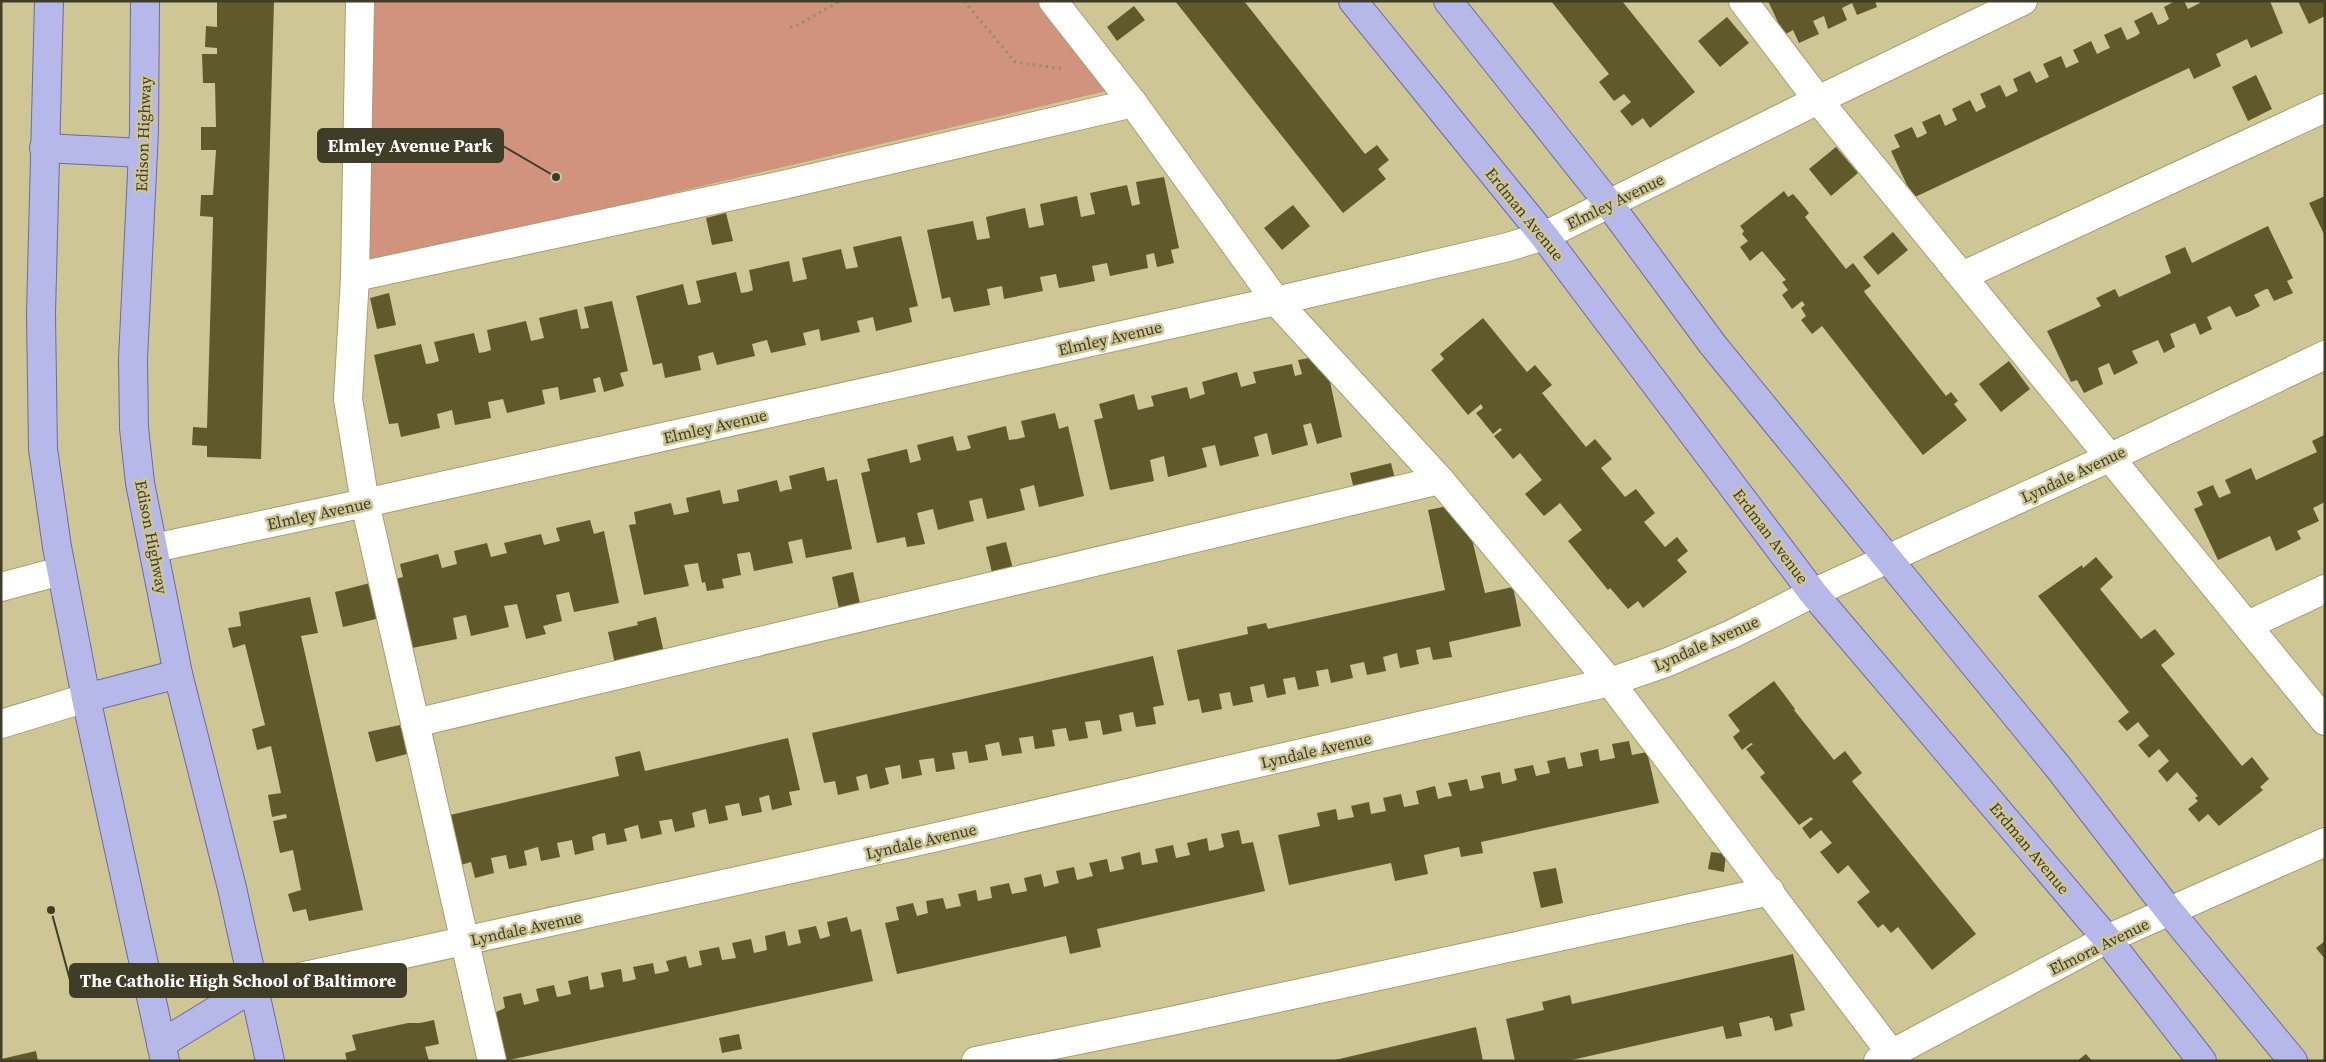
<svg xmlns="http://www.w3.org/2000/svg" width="2326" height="1062" font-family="'Source Serif 4',serif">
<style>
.green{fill:#d1937d}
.building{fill:#60592b}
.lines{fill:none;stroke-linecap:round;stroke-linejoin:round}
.minor-casing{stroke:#a69f6f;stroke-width:30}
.major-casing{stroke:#6c6d9c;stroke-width:30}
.path{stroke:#96906a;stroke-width:3;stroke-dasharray:2.5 4;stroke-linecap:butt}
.minor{stroke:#fff;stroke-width:28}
.major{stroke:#b6b8e9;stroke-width:28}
.labels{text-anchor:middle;stroke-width:5;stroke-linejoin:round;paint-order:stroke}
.street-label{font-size:16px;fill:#3f3c28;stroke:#cec695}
.leader{fill:none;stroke:#3f3c28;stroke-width:2}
.callout-dot{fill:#3f3c28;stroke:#cec695;stroke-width:2}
.callout{fill:#3f3c28;stroke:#3f3c28;stroke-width:2}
.callout-label{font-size:18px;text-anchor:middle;font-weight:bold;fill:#fff}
</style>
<rect width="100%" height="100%" fill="#cec695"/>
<!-- green -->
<path class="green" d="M375 1H1046L1115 89 367 265Z"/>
<!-- building -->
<g class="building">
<path d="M217 1H274L261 459 207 457V446L192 445 193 427 207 428 213 221V217L200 216 201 195H213L216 150H201V127H216L215 83H203L202 54H217V48L205 47 206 26 217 27Z"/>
<path d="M1175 1H1244L1365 154 1377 145 1389 160 1378 169 1386 179 1343 213Z"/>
<path d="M1551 1H1622L1695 92 1650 128 1643 118 1632 126 1620 111 1631 102 1624 94 1614 101 1599 82 1609 74Z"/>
<path d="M1768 1H1875L1877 7 1857 15 1852 3 1842 8 1847 20 1828 29 1824 16 1813 21 1819 34 1799 43 1793 30 1784 35Z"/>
<path d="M2175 1H2184L2188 9 2200 3 2199 1H2270L2283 33 2251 48 2247 39 2216 54 2221 66 2194 79 2189 68 1913 198 1891 151 1900 147 1894 135 1912 127 1917 138 1922 136 1927 133 1922 122 1940 114 1945 126 1957 120 1952 109 1970 100 1976 112 1986 107 1980 94 2000 85 2006 97 2018 91 2013 79 2030 71 2036 83 2049 77 2043 64 2061 56 2066 68 2079 62 2073 50 2091 41 2097 54 2105 50 2110 48 2104 35 2121 27 2127 40 2136 36 2140 33 2134 21 2152 12 2158 25 2165 22 2169 19 2164 7Z"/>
<path d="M2298 1H2325V16L2309 24Z"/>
<path d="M1134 6 1145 20 1117 41 1107 27Z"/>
<path d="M1727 17 1749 43 1720 67 1698 41Z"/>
<path d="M2256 75 2272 109 2248 121 2232 87Z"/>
<path d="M1836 147 1858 173 1831 196 1809 169Z"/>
<path d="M1164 177 1179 248 1171 250 1174 263 1157 267 1154 253 1146 255 1148 268 1110 276 1107 263 1092 266 1095 281 1076 285 1059 288 1056 274 1040 277 1043 291 1004 299 1002 286 987 289 990 305 954 312 950 297 942 299 927 230 973 221 977 240 990 238 986 217 1025 208 1029 228 1044 225 1040 204 1077 196 1081 217 1095 214 1090 193 1127 185 1132 206 1140 204 1136 182Z"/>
<path d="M1784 191 1788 197 1793 194 1801 203 1809 213 1805 217 1846 269 1853 263 1871 286 1864 291 1865 293 1946 396 1951 392 1958 401 1954 404 1967 420 1923 455 1822 326 1812 334 1801 320 1806 316 1801 308 1805 305 1802 301 1792 309 1782 295 1788 290 1782 282 1786 280 1762 251 1750 261 1740 247 1748 241 1742 234 1744 231 1740 226Z"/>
<path d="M2325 196V236L2309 203Z"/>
<path d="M1293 205 1310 226 1282 250 1264 228Z"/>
<path d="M726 213 733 241 712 245 706 218Z"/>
<path d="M2268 226 2293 278 2287 281 2293 293 2274 301 2268 289H2266L2254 295 2260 306 2249 312 2236 317 2230 306 2207 317 2212 329 2200 335 2195 323 2170 334 2175 347 2164 353 2158 340 2132 351 2138 363 2114 375 2109 363 2098 368 2103 384 2084 393 2077 380 2071 382 2047 331 2097 308 2101 306 2096 298 2115 289 2119 297 2171 273 2165 256 2185 247 2192 263Z"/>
<path d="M1893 232 1908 250 1878 275 1863 257Z"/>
<path d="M901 236 918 306 909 308 912 322 876 331 873 317 857 321 860 332 821 341 819 329 803 333 806 345 771 353 767 340 752 344 755 356 717 365 713 352 698 356 701 370 665 378 662 363 653 365 636 296 683 284 688 305 696 304 701 302 696 281 736 272 741 293 748 292 753 290 749 270 789 261 793 282 802 280 807 279 802 258 841 249 846 269 853 268 858 267 853 247Z"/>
<path d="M389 293 396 325 377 329 370 298Z"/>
<path d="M612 301 628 371 620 373 624 386 604 392 600 377 593 379 596 392 560 400 558 387 542 390 545 404 507 413 503 399 488 402 491 418 455 425 452 410 437 414 440 428 401 437 398 423 389 424 374 355 421 344 426 364 433 363 439 361 434 342 474 333 479 353 485 352 491 350 487 330 526 321 531 341 544 338 539 318 577 309 581 329 589 328 584 307Z"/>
<path d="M1483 318 1527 372 1535 365 1552 385 1542 393 1586 447 1595 439 1612 459 1601 468 1625 497 1636 489 1655 513 1644 522 1665 547 1677 537 1688 551 1677 560 1687 572 1643 608 1638 601 1628 609 1610 588 1608 590 1568 541 1582 530 1560 503 1544 516 1525 494 1542 480 1520 453 1513 459 1494 436 1502 430 1500 428 1493 434 1476 413 1483 408 1481 404 1468 415 1431 370 1444 359 1440 354Z"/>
<path d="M1315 357 1318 370 1327 368 1342 437 1317 444 1311 423 1303 425 1308 445 1272 455 1267 433 1260 435 1254 437 1259 456 1220 466 1215 445 1202 448 1207 467 1168 477 1164 456 1150 460 1154 481 1110 490 1094 420 1103 418 1099 404 1134 394 1138 410 1154 406 1151 396 1187 387 1190 399 1205 394 1202 382 1237 372 1241 387 1256 383 1253 372 1292 364 1295 376 1302 374 1298 360Z"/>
<path d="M2009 361 2030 389 2001 412 1979 384Z"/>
<path d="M1055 413 1059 429 1068 426 1084 496 1039 507 1034 485 1020 489 1025 510 987 519 982 498 977 499 969 501 974 521 957 525 938 530 933 509 917 513 925 544 907 547 905 537 877 543 861 473 870 471 867 459 907 449 910 463 914 462 921 460 917 445 953 436 957 451 965 450 971 448 967 436 1006 426 1009 440 1017 439 1025 437 1021 421Z"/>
<path d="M2324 435 2325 502 2313 508 2319 521 2297 531 2301 539 2276 551 2270 536 2218 560 2194 509 2203 505 2197 492 2213 485 2219 498 2231 493 2225 480 2251 468 2256 480 2317 452 2312 441Z"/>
<path d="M1391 463 1397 487 1356 497 1350 473Z"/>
<path d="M824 467 827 481 837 479 852 549 806 558 802 539 788 542 793 563 754 571 750 552 737 554 741 575 722 579 724 588 707 591 705 582 702 583 698 563 684 565 689 586 644 595 629 525 636 524 634 512 671 503 674 515 689 512 686 498 720 490 723 504 734 502 739 501 737 490 777 480 780 492 786 490 792 489 789 476Z"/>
<path d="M1448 506 1471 535 1485 593 1513 587 1521 626 1449 642 1452 657 1433 660 1430 647 1416 650 1419 664 1400 668 1397 653 1383 657 1386 671 1367 675 1364 662 1350 665 1353 678 1331 683 1328 669 1316 671 1319 686 1298 690 1295 677 1283 679 1286 694 1267 698 1264 684 1250 687 1253 702 1233 706 1230 692 1224 693 1219 694 1222 709 1202 713 1199 699 1188 701 1177 650 1248 634 1247 627 1266 623 1268 629 1445 590 1428 510Z"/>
<path d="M590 520 594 534 604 531 619 603 574 612 569 592 556 595 562 621 543 626 546 634 526 639 517 604 504 606 509 627 471 636 466 615 453 618 457 639 412 648 395 579 403 577 400 564 438 554 442 568 457 564 454 551 487 543 491 557 507 553 504 543 541 534 544 545 560 541 556 528Z"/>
<path d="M1006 542 1014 573 993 577 986 547Z"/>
<path d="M2096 557 2113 577 2100 589 2141 639 2155 629 2175 654 2161 665 2242 766 2252 757 2269 779 2260 787 2263 790 2219 826 2208 814 2199 822 2188 809 2198 801 2195 798 2198 796 2177 772 2167 782 2158 771 2169 761 2159 749 2149 758 2138 745 2149 736 2138 722 2127 731 2118 721 2129 712 2038 596 2082 565 2083 568Z"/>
<path d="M853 572 861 608 840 613 832 577Z"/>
<path d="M370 583 380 618 343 627 335 592Z"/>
<path d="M310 597 318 633 301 636 363 910 309 921 306 909 293 912 288 894 301 890 293 850 280 853 273 821 287 818 286 814 272 817 268 795 281 793 271 746 257 750 252 729 265 725 245 644 233 648 228 628 241 626 239 612Z"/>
<path d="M656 617 664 653 615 664 608 632 638 625 637 622Z"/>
<path d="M1153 656 1164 705 1153 707 1156 724 1136 727 1133 712 1128 713 1119 715 1122 731 1103 735 1100 720 1085 722 1088 738 1069 741 1066 728 1052 730 1055 746 1035 749 1033 736 1019 738 1022 753 1002 756 999 742 985 745 988 760 969 763 967 751 952 753 955 769 936 772 934 758 919 760 922 775 902 779 900 765 885 768 889 784 870 789 867 774 856 777 859 790 838 795 835 781 824 783 812 733Z"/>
<path d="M1774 681 1795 709 1794 710 1834 760 1845 751 1862 773 1852 781 1854 784 1976 934 1932 970 1898 927 1891 933 1883 924 1878 928 1857 902 1870 892 1848 865 1838 874 1820 852 1832 843 1821 830 1810 839 1802 828 1813 819 1811 817 1799 825 1760 777 1765 773 1746 749 1753 744 1751 743 1742 750 1733 737 1740 731 1728 715Z"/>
<path d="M400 725 407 754 376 762 368 732Z"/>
<path d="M788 738 800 790 789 792 792 805 772 810 769 795 759 798 762 812 742 816 739 803 725 806 728 820 709 824 706 809 698 811 692 813 695 827 675 832 672 819 659 821 662 834 641 839 638 825 634 826 624 829 627 841 607 845 605 833 599 834 592 837 594 850 575 855 572 840 557 843 560 857 541 861 538 847 524 851 527 865 509 869 506 855 491 858 494 873 475 878 471 862 461 865 450 815 619 776 615 757 640 751 645 771Z"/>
<path d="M1629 741 1632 755 1647 752 1659 803 1481 842 1483 853 1461 857 1459 847 1424 855 1428 874 1395 881 1391 863 1289 885 1278 835 1320 826 1317 813 1336 809 1338 820 1354 817 1351 806 1369 802 1371 814 1386 811 1383 798 1401 794 1404 807 1419 804 1416 791 1435 786 1438 799 1445 797 1452 796 1448 783 1467 779 1470 791 1484 788 1481 776 1500 772 1502 784 1511 782 1517 780 1514 769 1533 765 1536 776 1550 773 1547 761 1565 757 1568 769 1583 766 1580 753 1598 749 1600 761 1615 758 1612 744Z"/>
<path d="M1239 830 1242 844 1253 842 1265 891 1097 929 1101 947 1070 954 1066 936 897 974 885 923 899 920 896 907 913 903 917 916 928 913 926 901 943 898 946 909 961 906 958 894 976 890 978 901 992 898 990 887 1009 883 1012 894 1027 891 1024 878 1041 874 1044 887 1059 883 1056 871 1074 867 1077 880 1093 876 1089 863 1107 859 1110 872 1124 869 1121 857 1140 852 1142 865 1158 862 1155 849 1173 845 1176 858 1190 855 1187 843 1207 838 1209 851 1218 849 1224 847 1221 834Z"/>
<path d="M1711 852 1726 854 1724 872 1708 869Z"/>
<path d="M1556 868 1563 903 1541 908 1533 872Z"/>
<path d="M847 917 851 932 861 929 873 981 505 1061 494 1013 505 1008 503 997 521 993 524 1005 539 1001 536 989 554 985 557 997 563 996 571 994 568 981 588 976 590 990 604 987 601 973 621 969 623 982 629 981 636 979 633 967 653 963 655 974 661 973 669 971 666 961 686 956 689 968 702 965 699 951 719 947 722 960 736 958 732 943 751 939 754 953 767 950 765 936 785 931 788 946 801 943 798 930 816 926 820 939 830 936 827 922Z"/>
<path d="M2325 941V959L2316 948Z"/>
<path d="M1793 954 1805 1010 1790 1014 1793 1026 1775 1031 1772 1018H1770L1769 1016 1739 1023 1742 1036 1726 1039 1723 1026 1567 1061H1515L1506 1019 1544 1010 1542 1002 1570 995 1572 1004Z"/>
<path d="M434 1020 439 1044 425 1047 429 1061H347L345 1053 356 1050 352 1035 408 1023H420Z"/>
<path d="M1476 1027 1483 1061H1335V1060Z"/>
<path d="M739 1034 742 1049 722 1053 719 1038Z"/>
<path d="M36 1051 38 1061H1V1059Z"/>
<path d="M2086 1054 2092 1061H2077Z"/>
</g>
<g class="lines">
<defs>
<g id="minor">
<path d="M360 1 355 277 348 399 365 503 492 1061"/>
<path d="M1053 1 1133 103 1276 301 1440 480 1610 682 1897 1061"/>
<path d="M1743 1 1818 100 2325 721"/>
<path d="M1962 276 2325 108"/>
<path d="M355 277 783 185 1133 103"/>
<path d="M154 548 365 503 1276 301 1508 247 1544 236 1818 100 2023 1"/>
<path d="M1 587 61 571"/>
<path d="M2248 625 2325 589"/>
<path d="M415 723 1440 480"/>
<path d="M1 724 86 698"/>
<path d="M254 987 928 839 1610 682 1668 662 1732 634 1813 593 2111 457 2325 355"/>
<path d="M976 1061 1176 1020 1770 891"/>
<path d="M1878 1061 2107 939 2325 842"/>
</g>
<g id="major">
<path d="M49 1 41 314 43 449 57 547 86 698 165 1061"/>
<path d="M145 1 144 131 133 359 134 428 140 483 178 674 232 888 270 1061"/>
<path d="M1353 1 1544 236 1813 593 2107 939 2202 1061"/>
<path d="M1448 1 1609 204 1713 345 2058 767 2170 912 2293 1061"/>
<path d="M44 148 143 153"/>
<path d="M86 698 178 674"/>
<path d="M161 1044 254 987"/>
</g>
</defs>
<!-- minor casing -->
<use href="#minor" class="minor-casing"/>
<!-- major casing -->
<use href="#major" class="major-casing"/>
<!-- path -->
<g class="path">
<path d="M964 1 1015 62 1063 69"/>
<path d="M790 27 796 26 840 1"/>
</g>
<!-- minor -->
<use href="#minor" class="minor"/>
<!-- major -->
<use href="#major" class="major"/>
</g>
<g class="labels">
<!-- street labels -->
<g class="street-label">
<text transform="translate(143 134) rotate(-88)" y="6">Edison Highway</text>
<text transform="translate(1615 201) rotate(-26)" y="6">Elmley Avenue</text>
<text transform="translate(1525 214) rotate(51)" y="6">Erdman Avenue</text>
<text transform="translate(1110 338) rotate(-13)" y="6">Elmley Avenue</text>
<text transform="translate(715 426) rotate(-13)" y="6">Elmley Avenue</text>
<text transform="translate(2073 474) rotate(-25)" y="6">Lyndale Avenue</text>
<text transform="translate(319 513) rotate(-12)" y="6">Elmley Avenue</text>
<text transform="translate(1771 536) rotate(53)" y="6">Erdman Avenue</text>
<text transform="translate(152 537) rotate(79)" y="6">Edison Highway</text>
<text transform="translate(1706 643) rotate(-24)" y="6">Lyndale Avenue</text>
<text transform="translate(1316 750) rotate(-13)" y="6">Lyndale Avenue</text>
<text transform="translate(921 841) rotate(-13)" y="6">Lyndale Avenue</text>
<text transform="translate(2030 848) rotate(50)" y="6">Erdman Avenue</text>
<text transform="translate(526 928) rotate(-12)" y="6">Lyndale Avenue</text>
<text transform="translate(2099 946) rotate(-26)" y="6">Elmora Avenue</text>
</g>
</g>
<!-- callouts -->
<path class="leader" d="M556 177L503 146M51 910L70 980"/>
<g class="callout-dot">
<circle cx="556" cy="177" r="5"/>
<circle cx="51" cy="910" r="5"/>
</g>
<g class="callout">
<rect x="318" y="129" width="185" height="33" rx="5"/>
<rect x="70" y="964" width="336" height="33" rx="5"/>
</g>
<g class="callout-label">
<text x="410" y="152">Elmley Avenue Park</text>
<text x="238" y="987">The Catholic High School of Baltimore</text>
</g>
<!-- border -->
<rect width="2326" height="1062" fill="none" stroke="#3f3c28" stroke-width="5"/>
</svg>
